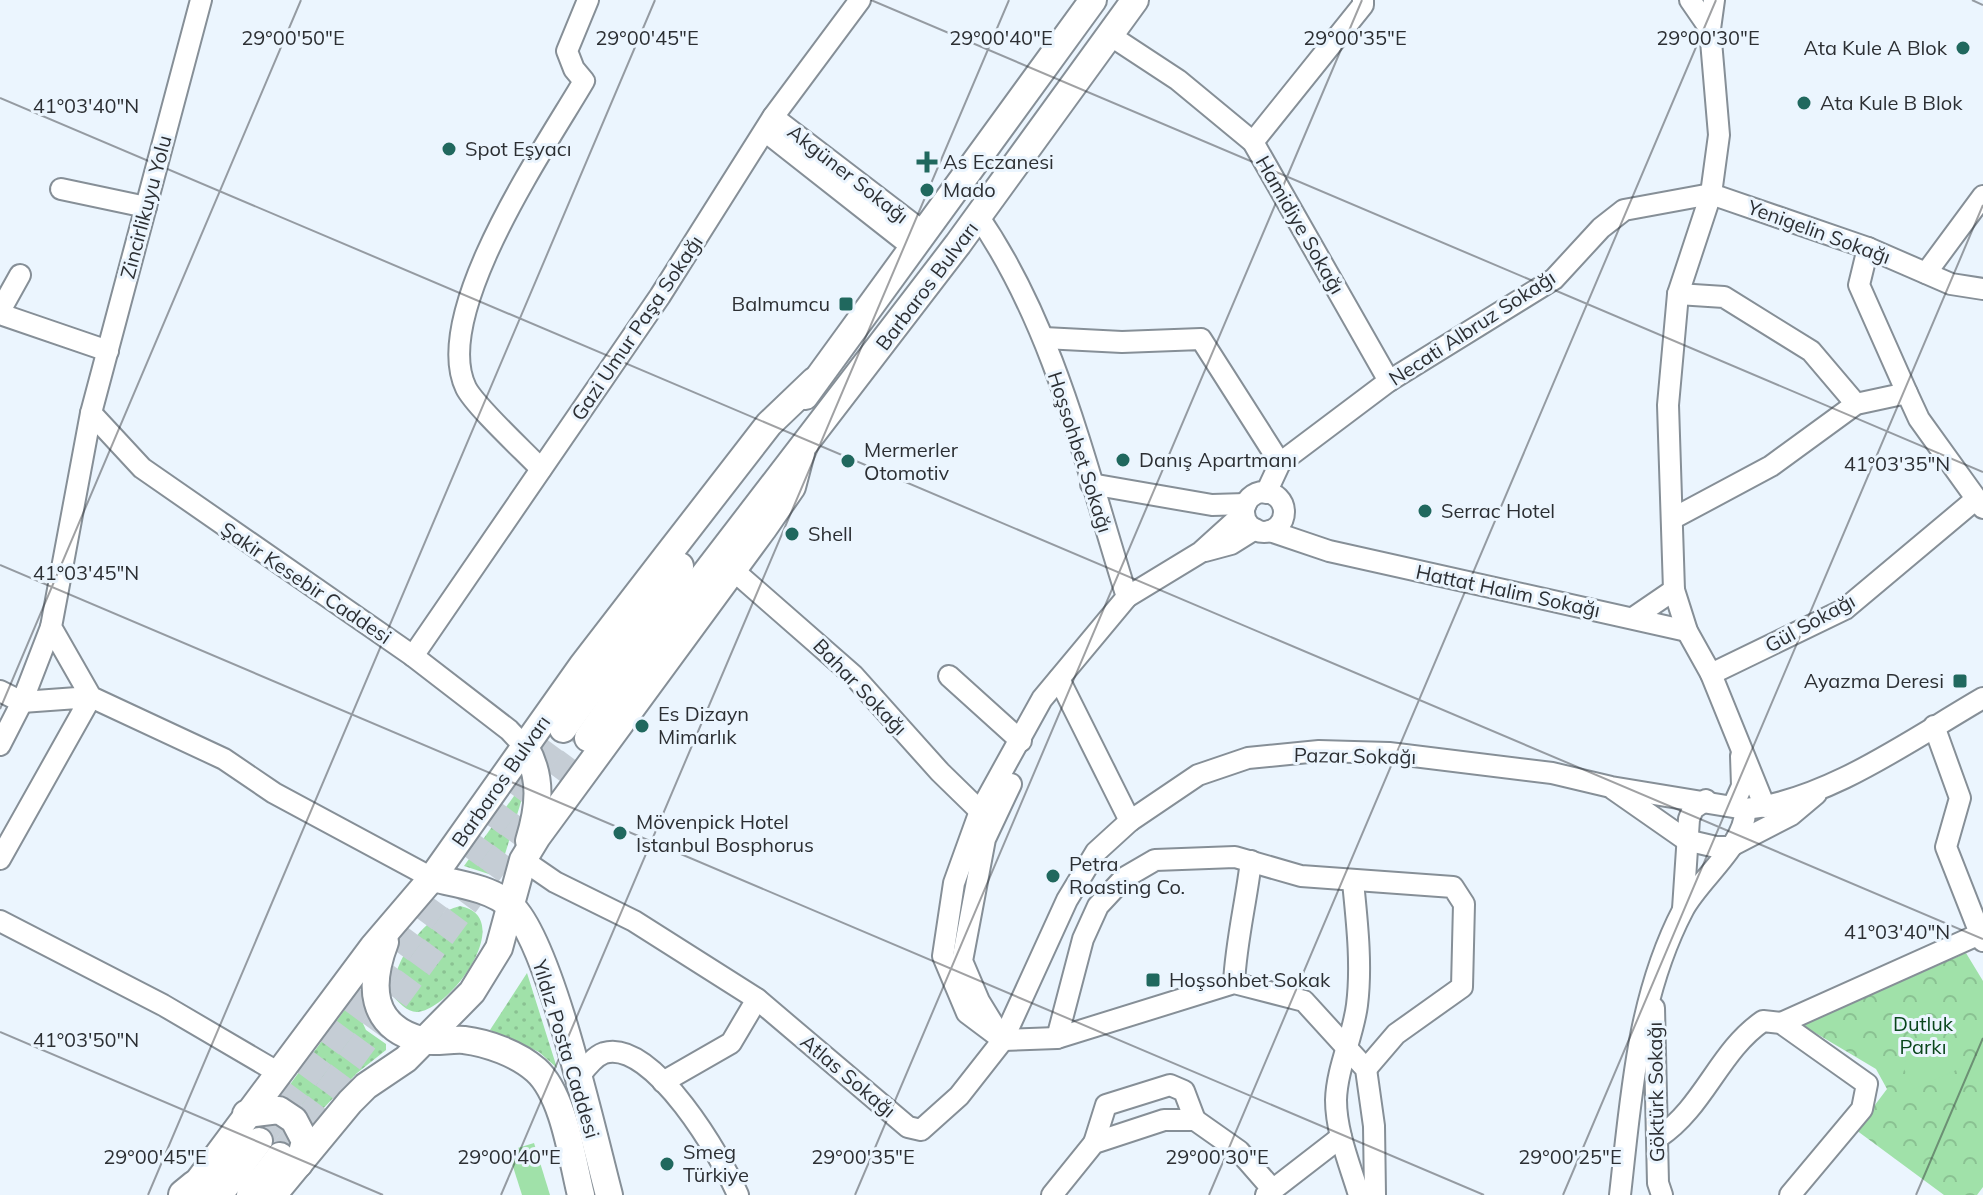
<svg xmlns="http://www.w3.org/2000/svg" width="1983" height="1195" font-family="Mulish,sans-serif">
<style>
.grass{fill:url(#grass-dots)}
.park{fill:url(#park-crowns)}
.pitch{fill:#a0e1a9}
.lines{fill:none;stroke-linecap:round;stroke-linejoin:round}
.major-tunnel{stroke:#c5cdd5;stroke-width:26;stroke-dasharray:26 13;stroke-linecap:butt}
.minor-casing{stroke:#868f97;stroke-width:24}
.major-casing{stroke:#868f97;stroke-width:30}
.highway-casing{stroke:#868f97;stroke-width:34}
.minor{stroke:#fff;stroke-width:20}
.major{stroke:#fff;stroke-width:26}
.highway{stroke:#fff;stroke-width:30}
.ticks{fill:none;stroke:#2c2f33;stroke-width:2;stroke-opacity:0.45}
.poi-dot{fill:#20685e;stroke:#ebf5fe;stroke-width:3}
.labels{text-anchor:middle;stroke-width:6;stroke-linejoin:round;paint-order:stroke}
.poi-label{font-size:20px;fill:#2c2f33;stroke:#ebf5fe;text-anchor:start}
.street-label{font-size:20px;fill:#2c2f33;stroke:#ebf5fe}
.park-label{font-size:20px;fill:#09461b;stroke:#ebf5fe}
.ticks-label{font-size:20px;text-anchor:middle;fill:#2c2f33;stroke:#ebf5fe;stroke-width:6;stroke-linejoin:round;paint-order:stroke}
</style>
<defs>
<pattern id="grass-dots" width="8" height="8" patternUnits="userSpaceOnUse" patternTransform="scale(2)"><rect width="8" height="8" fill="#a0e1a9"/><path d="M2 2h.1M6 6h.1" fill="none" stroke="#8ac192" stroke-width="1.8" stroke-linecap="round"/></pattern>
<pattern id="park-crowns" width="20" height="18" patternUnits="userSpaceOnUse" patternTransform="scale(2)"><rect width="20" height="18" fill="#a0e1a9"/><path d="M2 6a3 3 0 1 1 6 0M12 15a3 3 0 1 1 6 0" fill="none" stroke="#8ac192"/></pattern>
</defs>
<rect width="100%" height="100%" fill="#ebf5fe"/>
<!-- grass -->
<g class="grass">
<path d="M519 789 524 792 498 877 464 866Z"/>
<path d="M460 906C517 917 452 1009 418 1012 408 1013 398 1002 392 995 393 960 425 914 460 906Z"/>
<path d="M527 973 557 1068 539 1052 490 1030Z"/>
<path d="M352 1000 366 1030 386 1044V1050L357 1073 315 1117 295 1098 283 1094Z"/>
</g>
<!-- park -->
<path class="park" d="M1966 953 1983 981V1187L1977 1195H1944L1856 1130 1887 1089 1876 1069 1802 1025Z"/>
<!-- pitch -->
<g class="pitch">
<path d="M1950 1041 1963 1067 1914 1089 1901 1063Z"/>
<path d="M534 1143 550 1195H522L508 1151Z"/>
</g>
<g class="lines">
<!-- major-tunnel -->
<g class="major-tunnel">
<path d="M259 1141 563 729"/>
<path d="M280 1156 588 738"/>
</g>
<defs>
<g id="minor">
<path d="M201 0 91 413 51 627 91 697 224 759 274 793 432 878"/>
<path d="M1690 0 1710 29"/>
<path d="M1714 0 1710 29 1719 135 1711 194 1678 294 1668 405 1674 590 1687 631 1711 674 1765 807"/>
<path d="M1108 34 1178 80 1253 142 1389 381"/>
<path d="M773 117 922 231"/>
<path d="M766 132 911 246"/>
<path d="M1253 142 1363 5V0"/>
<path d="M61 189 146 207"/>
<path d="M978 216C1056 329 1086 469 1127 597L1042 699 980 811 954 883 943 956 967 1013 1003 1040 1057 1038 1234 983 1304 1001 1366 1069 1374 1126 1375 1195"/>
<path d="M1868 248 1859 285 1907 393 1919 419 1983 508"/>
<path d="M1926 273 1983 196"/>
<path d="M1678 294 1724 297 1811 351 1856 404"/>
<path d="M0 311 20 275"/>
<path d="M0 314 108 351"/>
<path d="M1044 338 1122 342 1201 339 1280 463"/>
<path d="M91 413 142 468 413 656 509 730 525 747"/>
<path d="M541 469C525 452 475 406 466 388 430 314 546 146 584 81L574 69 567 51 588 0"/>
<path d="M1091 484 1212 505 1246 504"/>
<circle cx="1264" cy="512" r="20"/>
<path d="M1266 493 1280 463 1389 381 1554 279 1601 228 1624 210 1711 194 1868 248 1951 284 1983 289"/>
<path d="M1672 519 1771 466 1856 404 1907 393"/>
<path d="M1270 531 1329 551 1687 631"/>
<path d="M1205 551 1231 544 1255 529"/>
<path d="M733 570 853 675 940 772 980 811"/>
<path d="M1127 597 1201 552 1244 513"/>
<path d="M1633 618 1674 590"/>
<path d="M413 656 660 296 773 117 860 0"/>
<path d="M1711 674 1845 609 1975 500"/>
<path d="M949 676 1021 741"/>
<path d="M1059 679 1130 821"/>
<path d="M0 691 22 702 0 745"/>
<path d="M1934 726 1960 798 1946 847 1983 941"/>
<path d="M1613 789 1686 840 1716 847H1729L1791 815 1816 794"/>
<path d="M1733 806 1742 786 1741 756"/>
<path d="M0 859 91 697 22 702 51 627"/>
<path d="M523 860 555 882 634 921 757 999 908 1127 921 1130 959 1096 1003 1040 1067 900 1096 852 1130 821 1198 775 1248 758 1319 751 1389 753 1552 773 1611 787 1745 809C1827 801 1912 739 1983 698"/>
<path d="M1353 882C1357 922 1362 965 1357 1005 1353 1037 1337 1067 1336 1100 1336 1132 1350 1165 1359 1195"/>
<path d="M1683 909 1689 819 1693 809 1706 800"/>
<path d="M0 921 163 1005 279 1073"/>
<path d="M1234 983C1236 942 1246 903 1251 861"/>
<path d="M1654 1008 1658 1183 1662 1195"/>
<path d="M1781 1023 1980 934"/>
<path d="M998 1032 979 1001 962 961 985 839 1011 784"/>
<path d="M1057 1038 1083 939 1098 906 1124 878 1155 860 1235 857 1301 876 1453 887 1464 904 1462 987 1396 1034 1366 1069"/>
<path d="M578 1078C585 1069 593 1057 604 1053 653 1038 723 1160 738 1195"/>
<path d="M663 1082 731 1043 757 999"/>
<path d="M1659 1137C1704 1107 1719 1051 1763 1021L1781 1023 1867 1084 1862 1109 1790 1195"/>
<path d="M1094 1143 1106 1105 1170 1085 1184 1091 1195 1120"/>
<path d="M1052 1195 1094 1143 1164 1120H1195L1239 1151 1273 1190"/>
<path d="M1266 1195 1341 1137"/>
<path d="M1620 1195C1631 1099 1637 998 1683 910 1699 879 1747 844 1745 809"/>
</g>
<g id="major">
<path d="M805 396 1093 0"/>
<path d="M563 729 680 566"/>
<path d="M588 738 688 596 958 244 1135 0"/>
<path d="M525 747C543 778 539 808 529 841"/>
<path d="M432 878C458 884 492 888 512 907 551 945 593 1135 609 1195"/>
<path d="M385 942C369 984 369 1026 421 1040 434 1043 450 1039 464 1040 488 1043 518 1054 536 1070 564 1095 572 1159 581 1195"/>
<path d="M246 1114 279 1110 294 1120 305 1141 299 1164"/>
<path d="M188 1195 373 947 432 878 582 666 666 557 769 424 814 381"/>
<path d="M219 1195 259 1141"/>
<path d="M250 1195 280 1156"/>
<path d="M273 1195 350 1102 366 1086 406 1059 472 992 499 948 523 860 537 837 763 529 792 487 801 453"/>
</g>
<path id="highway" d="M184 1195 195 1186"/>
</defs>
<!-- minor casing -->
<use href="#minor" class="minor-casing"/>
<!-- major casing -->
<use href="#major" class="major-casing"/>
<!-- highway casing -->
<use href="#highway" class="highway-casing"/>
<!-- minor -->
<use href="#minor" class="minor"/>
<!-- major -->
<use href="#major" class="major"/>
<!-- highway -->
<use href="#highway" class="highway"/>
</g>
<!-- ticks -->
<path class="ticks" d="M871 0 1983 472M1972 0 1983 5M0 98 1983 939M0 565 1484 1195M0 709 301 0M0 1032 383 1195M148 1195 655 0M501 1195 1009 0M855 1195 1362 0M1209 1195 1716 0M1563 1195 1983 205M1916 1195 1983 1038"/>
<!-- markers -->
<g class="poi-dot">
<circle cx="1963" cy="48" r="8"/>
<circle cx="1804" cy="103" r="8"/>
<circle cx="449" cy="149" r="8"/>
<path d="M923 150h8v8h8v8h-8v8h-8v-8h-8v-8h8z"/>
<circle cx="927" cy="190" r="8"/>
<rect x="838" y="296" width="16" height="16" rx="4"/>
<circle cx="1123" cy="460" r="8"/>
<circle cx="848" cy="461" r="8"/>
<circle cx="1425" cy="511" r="8"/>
<circle cx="792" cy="534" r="8"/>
<rect x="1952" y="673" width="16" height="16" rx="4"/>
<circle cx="642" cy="726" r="8"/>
<circle cx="620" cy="833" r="8"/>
<circle cx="1053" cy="876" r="8"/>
<rect x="1145" y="972" width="16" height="16" rx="4"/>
<circle cx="667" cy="1164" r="8"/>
</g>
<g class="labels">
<!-- poi labels -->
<g class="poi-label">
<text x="1947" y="55" text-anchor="end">Ata Kule A Blok</text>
<text x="1820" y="110">Ata Kule B Blok</text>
<text x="465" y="156">Spot Eşyacı</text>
<text x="943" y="169">As Eczanesi</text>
<text x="943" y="197">Mado</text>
<text x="830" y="311" text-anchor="end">Balmumcu</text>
<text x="864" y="457">Mermerler<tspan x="864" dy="23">Otomotiv</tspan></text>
<text x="1139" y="467">Danış Apartmanı</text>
<text x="1441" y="518">Serrac Hotel</text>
<text x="808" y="541">Shell</text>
<text x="1944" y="688" text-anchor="end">Ayazma Deresi</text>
<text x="658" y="721">Es Dizayn<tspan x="658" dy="23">Mimarlık</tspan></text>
<text x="636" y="829">Mövenpick Hotel<tspan x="636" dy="23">Istanbul Bosphorus</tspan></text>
<text x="1069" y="871">Petra<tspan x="1069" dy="23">Roasting Co.</tspan></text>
<text x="1169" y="987">Hoşsohbet Sokak</text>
<text x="683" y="1159">Smeg<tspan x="683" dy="23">Türkiye</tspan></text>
</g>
<!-- street labels -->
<g class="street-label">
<text transform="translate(848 174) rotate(38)" y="7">Akgüner Sokağı</text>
<text transform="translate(146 207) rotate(-75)" y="7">Zincirlikuyu Yolu</text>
<text transform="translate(1300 225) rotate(60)" y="7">Hamidiye Sokağı</text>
<text transform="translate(1819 232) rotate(20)" y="7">Yenigelin Sokağı</text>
<text transform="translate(927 286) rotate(-53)" y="7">Barbaros Bulvarı</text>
<text transform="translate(637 328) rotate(-56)" y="7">Gazi Umur Paşa Sokağı</text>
<text transform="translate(1472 328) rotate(-33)" y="7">Necati Albruz Sokağı</text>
<text transform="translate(1080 452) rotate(72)" y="7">Hoşsohbet Sokağı</text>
<text transform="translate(306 583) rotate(34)" y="7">Şakir Kesebir Caddesi</text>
<text transform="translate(1508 591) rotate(12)" y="7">Hattat Halim Sokağı</text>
<text transform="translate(1810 623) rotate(-29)" y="7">Gül Sokağı</text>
<text transform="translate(860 687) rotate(46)" y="7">Bahar Sokağı</text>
<text transform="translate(1355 756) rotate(1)" y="7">Pazar Sokağı</text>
<text transform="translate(501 781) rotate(-55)" y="7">Barbaros Bulvarı</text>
<text transform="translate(566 1049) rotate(73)" y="7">Yıldız Posta Caddesi</text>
<text transform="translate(848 1076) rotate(40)" y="7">Atlas Sokağı</text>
<text transform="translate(1656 1092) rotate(-91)" y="7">Göktürk Sokağı</text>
</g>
<!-- park labels -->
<g class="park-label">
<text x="1923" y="1031">Dutluk<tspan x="1923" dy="23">Parkı</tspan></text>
</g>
</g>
<g class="ticks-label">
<text x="647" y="45">29°00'45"E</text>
<text x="1001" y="45">29°00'40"E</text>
<text x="1355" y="45">29°00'35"E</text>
<text x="1708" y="45">29°00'30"E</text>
<text x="293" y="45">29°00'50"E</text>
<text x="86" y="113">41°03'40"N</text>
<text x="1897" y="471">41°03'35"N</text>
<text x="86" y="580">41°03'45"N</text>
<text x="1897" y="939">41°03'40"N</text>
<text x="86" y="1047">41°03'50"N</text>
<text x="155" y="1164">29°00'45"E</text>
<text x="509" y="1164">29°00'40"E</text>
<text x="863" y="1164">29°00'35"E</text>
<text x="1217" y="1164">29°00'30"E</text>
<text x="1570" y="1164">29°00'25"E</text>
</g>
</svg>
